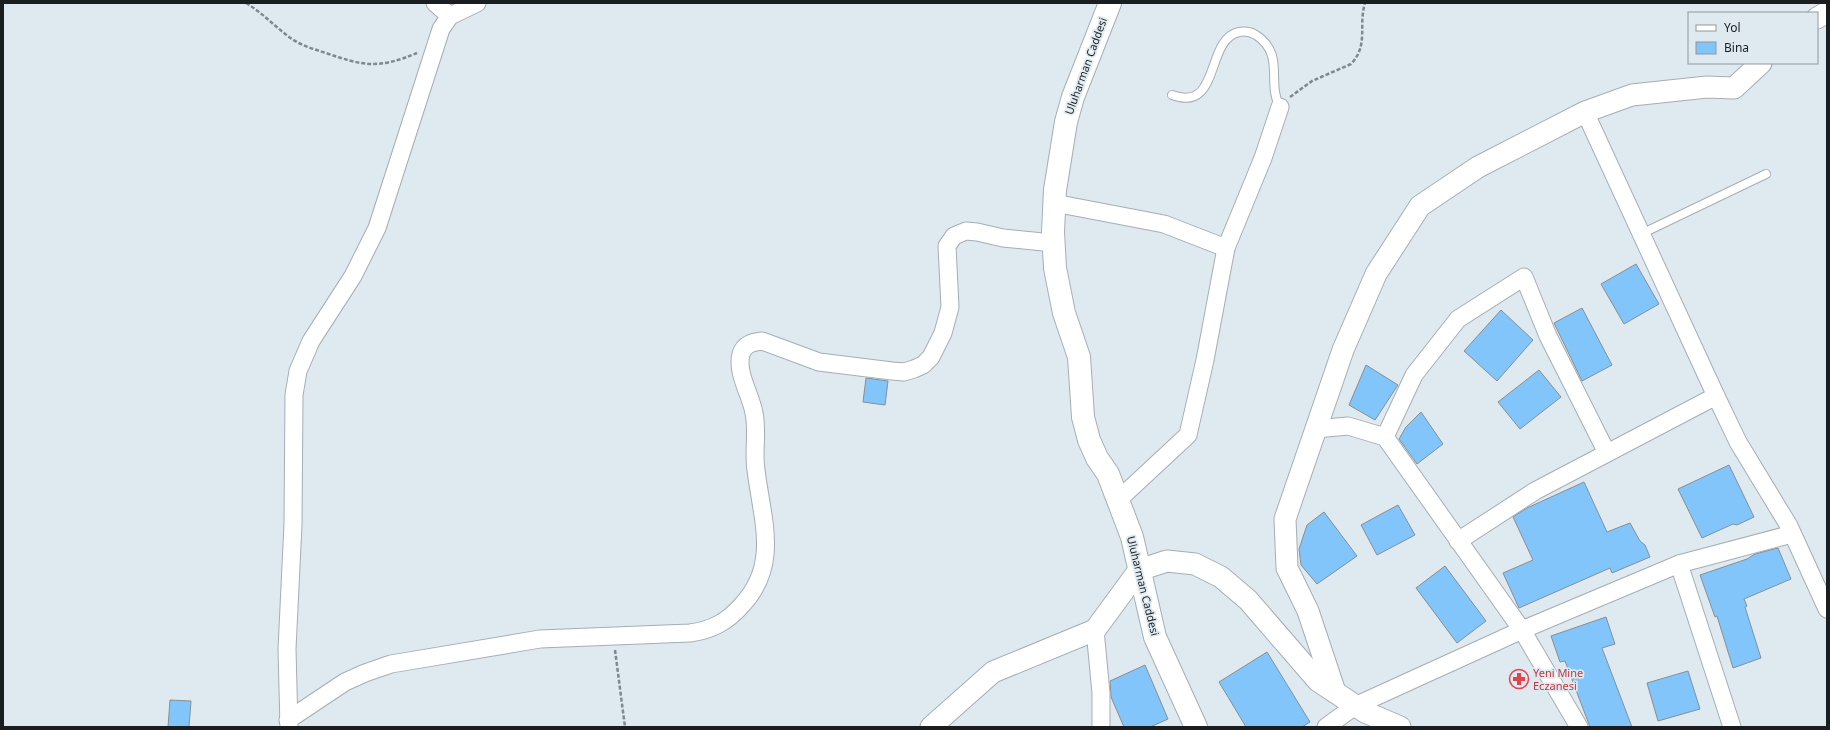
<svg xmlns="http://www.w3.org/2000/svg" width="1830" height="730" font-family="'Noto Sans',sans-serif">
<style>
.building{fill:#81c5fa;stroke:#868f96}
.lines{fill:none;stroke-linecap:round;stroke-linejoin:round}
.service-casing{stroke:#a5aeb5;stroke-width:10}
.minor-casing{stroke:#a5aeb5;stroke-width:19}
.tertiary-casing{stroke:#a5aeb5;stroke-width:23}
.secondary-casing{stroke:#a5aeb5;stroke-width:24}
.path{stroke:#81888d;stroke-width:2.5;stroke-dasharray:4 2;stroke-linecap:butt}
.service{stroke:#fff;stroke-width:8}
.minor{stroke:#fff;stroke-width:17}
.tertiary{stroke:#fff;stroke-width:21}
.secondary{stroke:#fff;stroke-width:22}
.labels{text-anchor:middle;stroke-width:3.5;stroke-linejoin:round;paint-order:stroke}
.street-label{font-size:11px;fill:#1a1e20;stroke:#dfe9f0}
.health-label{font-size:11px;fill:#be3a42;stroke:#dfe9f0;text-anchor:start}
</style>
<rect width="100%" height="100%" fill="#dfe9f0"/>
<!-- building -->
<g class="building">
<path d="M1636 264 1659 304 1624 324 1601 284Z"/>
<path d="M1582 308 1612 365 1582 381 1554 323Z"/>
<path d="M1501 310 1533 340 1497 381 1464 351Z"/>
<path d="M1366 365 1398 385 1375 420 1349 405Z"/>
<path d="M1539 370 1561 397 1520 429 1498 402Z"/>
<path d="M866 378 888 381 885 405 863 402Z"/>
<path d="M1421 412 1443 444 1417 464 1399 439 1406 427Z"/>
<path d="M1729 465 1754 517 1737 525 1733 524 1702 538 1678 489Z"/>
<path d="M1584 482 1607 532 1630 523 1640 541 1645 545 1650 557 1612 573 1610 568 1519 608 1503 573 1533 560 1513 517 1527 508Z"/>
<path d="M1398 505 1415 535 1377 555 1361 525Z"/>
<path d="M1324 512 1357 556 1317 584 1301 565 1299 549 1307 525Z"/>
<path d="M1778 548 1791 579 1744 599 1747 606 1745 607 1761 658 1733 668 1717 616 1715 617 1700 575 1747 559 1755 554Z"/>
<path d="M1445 566 1486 621 1457 643 1416 588Z"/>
<path d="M1606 617 1615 644 1602 648 1632 727H1590L1565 661 1560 662 1551 636Z"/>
<path d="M1267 652 1310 722 1302 727H1246L1219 682Z"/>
<path d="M1145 665 1168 719 1150 727H1124L1111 697 1110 681Z"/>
<path d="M1688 671 1700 709 1658 721 1647 683Z"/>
<path d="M170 700 191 701 189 727H168Z"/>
</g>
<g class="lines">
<defs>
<g id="service">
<path d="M1172 95C1221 113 1205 39 1239 32 1244 31 1251 32 1256 35 1286 55 1266 83 1280 107"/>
<path d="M1641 234 1766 174"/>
</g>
<g id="minor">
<path d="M435 3 450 16"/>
<path d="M1585 112 1716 396 1738 442 1789 526 1827 609"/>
<path d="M1054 203 1164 224 1226 248 1205 360 1188 435 1117 501"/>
<path d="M1226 248 1263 158 1280 107"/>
<path d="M1316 429 1348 426 1385 437"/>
<path d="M1458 541 1535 491 1716 396"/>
<path d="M1679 564 1732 727"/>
<path d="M1095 630 1101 693V727"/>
<path d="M288 720 345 682 365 673 391 664 540 639 690 633C712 630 727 622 742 605 780 564 762 520 756 470 753 451 758 432 754 413 751 395 736 373 741 354 744 344 753 342 762 341L819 362 892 371 904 372 914 369 923 365 931 357 943 333 950 307 947 246 954 236 966 231 977 232 1003 238 1053 243"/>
<path d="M289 727 287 649 293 524 294 395 298 371 311 341 353 276 377 228 441 29 450 16 477 3"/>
<path d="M1326 727 1355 706 1522 630 1679 564 1792 534"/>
<path d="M1579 727 1522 630 1385 437 1414 375 1458 319 1524 277 1548 336 1607 453"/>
</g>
<g id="tertiary">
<path d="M1817 18 1827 12"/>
<path d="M1335 692 1308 611 1287 568 1285 519 1343 350 1376 274 1420 206 1478 167 1585 112 1632 95 1707 87 1734 88 1761 63"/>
<path d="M931 727 993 672 1095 630 1139 570 1167 561 1195 564 1221 577 1248 600 1318 681 1365 712 1400 727"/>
</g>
<path id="secondary" d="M1110 3 1073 97 1066 122 1055 190 1053 232 1055 268 1064 313 1079 357 1083 417 1089 440 1097 458 1108 474 1132 537 1155 637 1196 727"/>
</defs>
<!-- service casing -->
<use href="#service" class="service-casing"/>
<!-- minor casing -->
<use href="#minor" class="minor-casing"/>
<!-- tertiary casing -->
<use href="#tertiary" class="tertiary-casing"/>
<!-- secondary casing -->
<use href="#secondary" class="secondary-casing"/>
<!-- path -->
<g class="path">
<path d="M246 3C263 13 276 28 292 39 302 46 314 49 326 53 363 66 379 69 417 53"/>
<path d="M1290 97 1312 81 1351 64C1369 45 1358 26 1365 3"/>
<path d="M615 650 625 727"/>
</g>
<!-- service -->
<use href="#service" class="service"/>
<!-- minor -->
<use href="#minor" class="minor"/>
<!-- tertiary -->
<use href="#tertiary" class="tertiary"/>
<!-- secondary -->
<use href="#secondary" class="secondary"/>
</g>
<!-- icons -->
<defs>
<symbol id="pharmacy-ring" viewBox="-11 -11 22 22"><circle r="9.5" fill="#dfe9f0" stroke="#e0444e" stroke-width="1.5"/><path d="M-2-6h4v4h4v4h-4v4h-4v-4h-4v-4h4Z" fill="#e0444e"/></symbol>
</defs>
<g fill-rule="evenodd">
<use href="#pharmacy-ring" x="1508" y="668" width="22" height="22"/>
</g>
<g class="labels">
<!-- street labels -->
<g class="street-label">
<text transform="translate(1086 66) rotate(-70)" y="4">Uluharman Caddesi</text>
<text transform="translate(1143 586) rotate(76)" y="4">Uluharman Caddesi</text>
</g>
<!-- health labels -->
<g class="health-label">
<text x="1533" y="677">Yeni Mine<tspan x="1533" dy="13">Eczanesi</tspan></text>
</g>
</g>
<!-- border -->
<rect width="1830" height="730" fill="none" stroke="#1a1e20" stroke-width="8"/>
<!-- legend -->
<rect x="1688" y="12" width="130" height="52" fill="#dfe9f0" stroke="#90989d"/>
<rect x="1696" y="25" width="20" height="6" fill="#ffffff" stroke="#90989d"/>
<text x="1724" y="32" font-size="12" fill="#1a1e20">Yol</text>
<rect x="1696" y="42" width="20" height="12" fill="#81c5fa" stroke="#90989d"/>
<text x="1724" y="52" font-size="12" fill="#1a1e20">Bina</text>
</svg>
